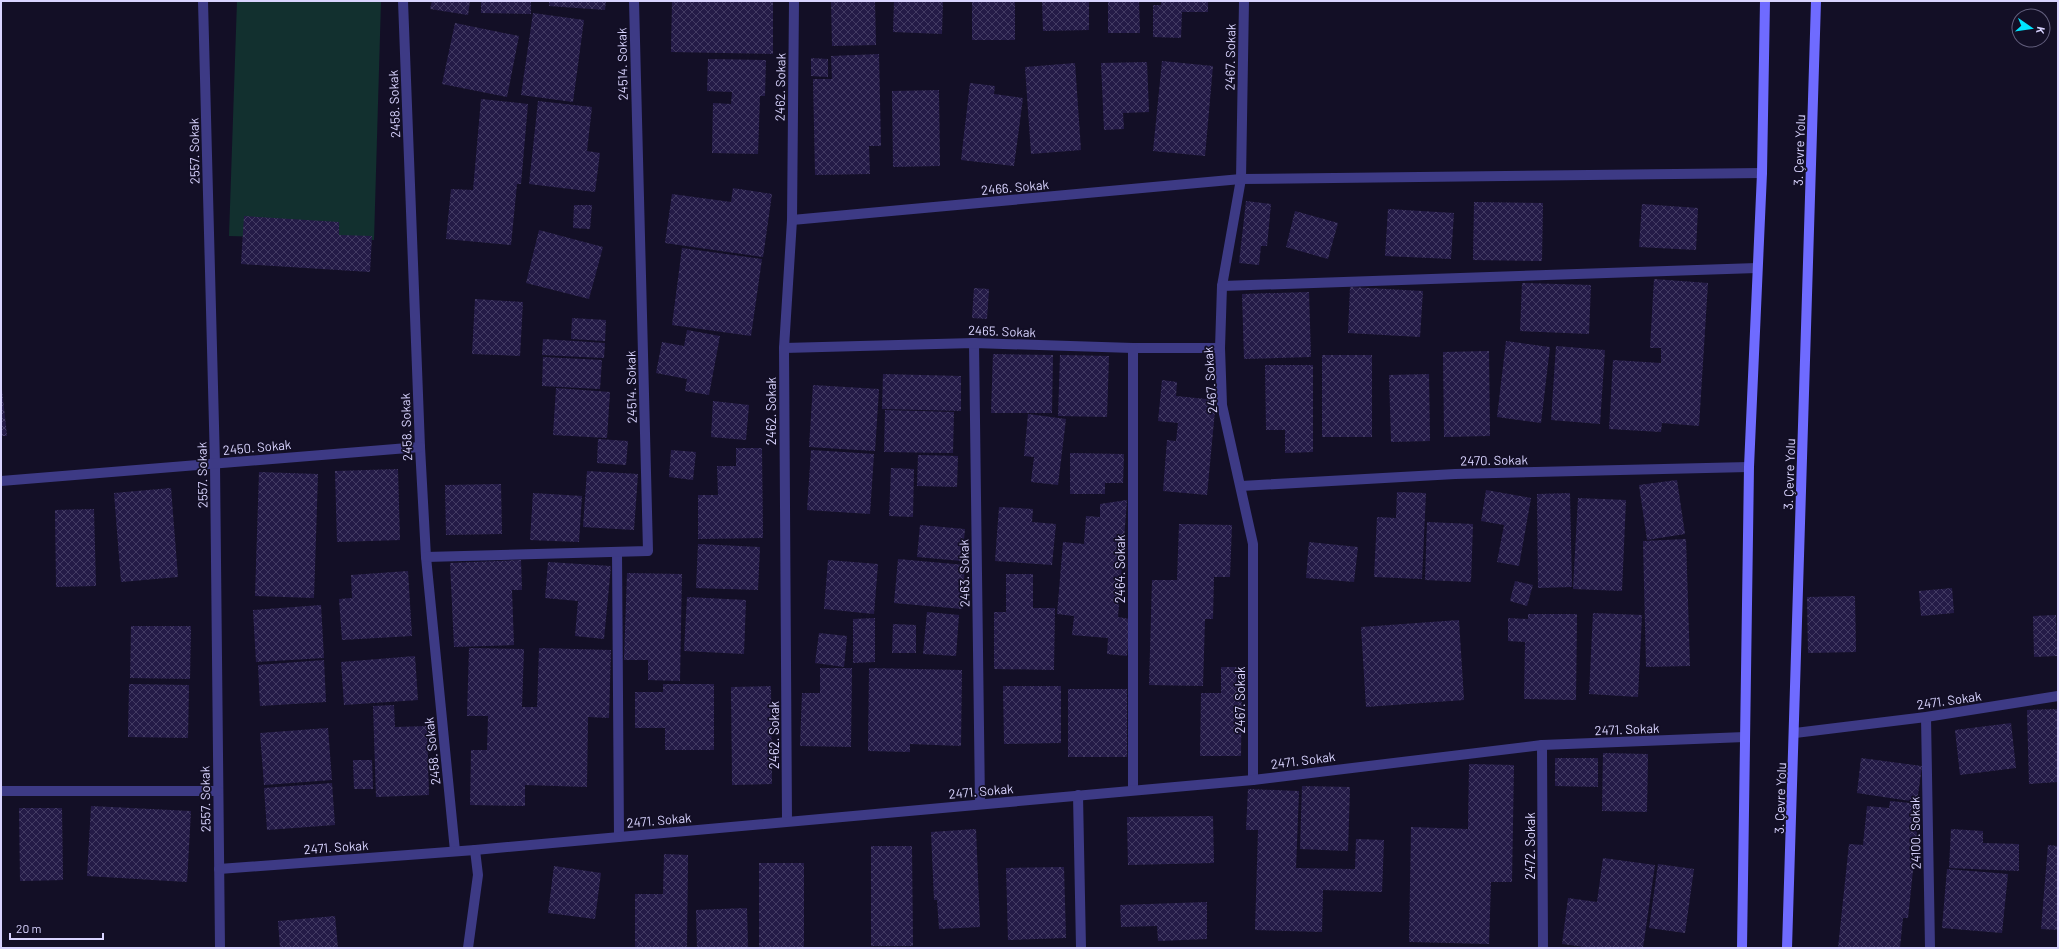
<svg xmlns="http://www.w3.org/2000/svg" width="2059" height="949" font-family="Barlow,sans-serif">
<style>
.garden{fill:#12302f}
.building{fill:url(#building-cross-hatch)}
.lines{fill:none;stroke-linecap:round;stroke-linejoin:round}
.minor{stroke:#3d3a85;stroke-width:10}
.secondary{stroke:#6f6bff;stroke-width:10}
.labels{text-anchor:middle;stroke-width:3.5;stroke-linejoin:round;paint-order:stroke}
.street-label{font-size:13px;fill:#d9d4ff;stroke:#130f26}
</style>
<defs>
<pattern id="building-cross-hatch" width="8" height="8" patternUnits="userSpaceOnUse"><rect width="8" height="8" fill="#241b47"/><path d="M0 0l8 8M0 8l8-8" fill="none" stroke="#433b63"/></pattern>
</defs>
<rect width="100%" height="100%" fill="#130f26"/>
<!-- garden -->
<path class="garden" d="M237 1H381L374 240 229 236Z"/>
<!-- building -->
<g class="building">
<path d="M432 1H470L468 15 430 9Z"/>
<path d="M481 1H531V14L481 13Z"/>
<path d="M549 1H606L605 10 549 6Z"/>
<path d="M672 1H773V54L671 52Z"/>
<path d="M831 1H875L876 45 832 46Z"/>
<path d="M894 1H943L942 34 893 32Z"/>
<rect x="972" y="1" width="43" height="39"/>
<path d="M1042 1H1089V30L1043 31Z"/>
<path d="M1108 1H1139L1140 33H1108Z"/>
<path d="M1161 1H1208V12H1182L1181 38 1153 37V5H1161Z"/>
<path d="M533 13 584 20 573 102 521 95Z"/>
<path d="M455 23 519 36 507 97 442 84Z"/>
<path d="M879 54 881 146H869L870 174 815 175 813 79H832L831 56Z"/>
<path d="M811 58 828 59V77L811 76Z"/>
<path d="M708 59 766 60 765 96H760L758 154 712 153 713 103 731 104 732 92 707 91Z"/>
<path d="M1162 61 1213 66 1205 156 1153 151Z"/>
<path d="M1147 62 1149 112 1123 113 1124 129 1104 130 1101 63Z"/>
<path d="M1075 63 1081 150 1031 154 1025 67Z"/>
<path d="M970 83 995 86 994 94 1023 98 1014 166 961 160Z"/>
<path d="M939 90 940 166 893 167 892 91Z"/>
<path d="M481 99 528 104 521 184H517L511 245 446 239 451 189 473 190Z"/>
<path d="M538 101 592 107 587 151 600 153 595 192 529 184Z"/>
<path d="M733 188 772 194 763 257 665 243 672 194 731 202Z"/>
<path d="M1246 201 1271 204 1267 246H1261L1259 265 1239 263Z"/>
<path d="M1474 202 1543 203 1542 261 1473 260Z"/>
<path d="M1642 204 1698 208 1696 250 1639 247Z"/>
<path d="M574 205H592L590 229 573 228Z"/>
<path d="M1388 209 1454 213 1451 259 1385 256Z"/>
<path d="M1295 211 1338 223 1328 259 1286 247Z"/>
<path d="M244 216 339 222V235L372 236 370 272 241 264Z"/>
<path d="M539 230 603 247 589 299 526 283Z"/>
<path d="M682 248 762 259 751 336 672 325Z"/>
<path d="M1654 279 1708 283 1699 426 1662 423 1661 432 1609 429 1613 360 1661 363V348H1650Z"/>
<path d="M1522 283 1591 285 1589 334 1520 331Z"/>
<path d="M1350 287 1423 291 1420 337 1348 333Z"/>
<path d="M974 288 989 289 987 319 972 318Z"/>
<path d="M1309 292 1311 357 1244 359 1242 294Z"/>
<path d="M475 299 523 302 520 356 472 354Z"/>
<path d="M572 318 606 320 605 341 571 339Z"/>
<path d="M687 330 720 336 709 395 685 391 687 379 656 373 662 342 684 346Z"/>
<path d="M543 339 605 343 604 358 542 355Z"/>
<path d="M1506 341 1550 347 1541 423 1497 417Z"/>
<path d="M1556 346 1605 350 1600 424 1551 420Z"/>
<path d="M1489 351 1490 436 1444 437 1443 352Z"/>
<path d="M993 354 1053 355 1052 413H991Z"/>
<path d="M1060 355 1109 356 1107 417 1058 416Z"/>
<rect x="1322" y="355" width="50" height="82"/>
<path d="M543 357 602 360 600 389 542 386Z"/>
<path d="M1265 365H1313V452L1285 453V430H1266Z"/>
<path d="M883 374 961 376V411L882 409Z"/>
<path d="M1429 374 1430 441 1391 442 1389 375Z"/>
<path d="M1 380 7 436H1Z"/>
<path d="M1162 380 1177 382 1176 396 1216 400 1207 495 1163 491 1167 440 1176 441 1178 423 1158 421Z"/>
<path d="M813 385 879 389 875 451 809 447Z"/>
<path d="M556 388 610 392 607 438 553 435Z"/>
<path d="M713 401 749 405 746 440 711 437Z"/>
<path d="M885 410 954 412 953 453 884 452Z"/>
<path d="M1028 414 1066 419 1058 485 1031 482 1034 457 1024 456Z"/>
<path d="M598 439 628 441 626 465 597 463Z"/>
<path d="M736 448H762L763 538 698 539V495H718L717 466H736Z"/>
<path d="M671 450 696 452 693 480 669 477Z"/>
<path d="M811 450 874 454 870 514 807 510Z"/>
<path d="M1070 453 1124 454 1123 483H1105V494H1070Z"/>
<path d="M918 455 958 456 957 487 917 486Z"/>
<path d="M891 468 914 469 913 517 889 516Z"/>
<path d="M398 469 400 540 337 542 335 471Z"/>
<path d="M587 471 638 474 634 530 583 527Z"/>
<path d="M259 472 318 474 314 598 255 596Z"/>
<path d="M1677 480 1685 534 1647 540 1639 485Z"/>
<path d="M501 484 502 534 446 535 445 485Z"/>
<path d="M171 488 178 577 121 582 114 493Z"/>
<path d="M1486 490 1531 498 1519 566 1497 562 1504 525 1481 521Z"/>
<path d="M1397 492 1426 493 1422 579 1374 577 1377 517 1396 518Z"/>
<path d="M533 493 582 496 579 542 530 540Z"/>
<path d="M1570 493 1572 587 1538 588 1537 494Z"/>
<path d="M1578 498 1626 500 1622 591 1573 589Z"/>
<path d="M1127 500 1118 617 1130 619 1127 656 1107 654 1108 638 1072 635 1074 616 1057 614 1063 542 1084 544 1086 516 1100 517V504Z"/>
<path d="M999 507 1033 509 1032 522 1056 524 1052 565 995 561Z"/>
<path d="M94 509 96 586 56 587 55 510Z"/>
<path d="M1427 522 1473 524 1471 582 1425 580Z"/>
<path d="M1179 524 1232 525 1230 577H1214L1213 619H1205L1203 686 1149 685 1152 580H1177Z"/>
<path d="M920 525 965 529 962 561 917 557Z"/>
<path d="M1686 539 1690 666 1646 667 1643 541Z"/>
<path d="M1309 542 1358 547 1354 582 1306 578Z"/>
<path d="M698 544 760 547 758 590 696 588Z"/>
<path d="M898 559 965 565 962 609 894 603Z"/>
<path d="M521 560 522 590H512L514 645 454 647 450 563Z"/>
<path d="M828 560 878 564 874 614 824 609Z"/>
<path d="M548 562 611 566 604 639 575 636 578 601 545 598Z"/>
<path d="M408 571 412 636 342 640 339 599 352 598 351 575Z"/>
<path d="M627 573 682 574 680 681 648 680V660H624Z"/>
<path d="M1006 574H1033V608H1055L1054 670 994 669V612H1006Z"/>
<path d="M1515 581 1533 585 1527 606 1510 601Z"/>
<path d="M1952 588 1954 613 1921 616 1919 591Z"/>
<path d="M1855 596 1856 652 1808 653 1807 597Z"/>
<path d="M687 597 746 600 744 654 684 651Z"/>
<path d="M321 605 324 658 256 662 253 610Z"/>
<path d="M927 612 959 615 956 656 923 654Z"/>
<path d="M1593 613 1642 615 1638 697 1589 694Z"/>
<path d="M1528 614H1577L1576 700 1524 699 1525 642 1508 641V618L1528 619Z"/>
<path d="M2056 615 2057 656 2034 657 2033 616Z"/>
<path d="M875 618V662L853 663V619Z"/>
<path d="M1459 620 1464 700 1366 707 1361 627Z"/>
<path d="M893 624 916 625V653H892Z"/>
<path d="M131 626H191L190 679 130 678Z"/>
<path d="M819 633 847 636 844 667 815 663Z"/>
<path d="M469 648 524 649 522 707H537L539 648 611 650 609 718 588 717 587 787 525 785V806L470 805 471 750H487L488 716H467Z"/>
<path d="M415 656 418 700 344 705 341 662Z"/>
<path d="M324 660 326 702 260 706 258 665Z"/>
<path d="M1221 667H1242L1241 756H1200L1201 693H1221Z"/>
<path d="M820 668H852L851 747 800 746 802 693H820Z"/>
<path d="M869 668 962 670 961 746 910 744V752L868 751Z"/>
<path d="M129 684 189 685 188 738 128 737Z"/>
<path d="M663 684H714V750H665V728H635V692H663Z"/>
<path d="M771 686 772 784 732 785 731 687Z"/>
<path d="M1003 686H1061V743L1004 744Z"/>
<rect x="1068" y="689" width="59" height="68"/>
<path d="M394 705 395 727 427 726 429 795 376 797 373 706Z"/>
<path d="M2058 709V782L2029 784 2027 710Z"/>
<path d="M2011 723 2016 768 1960 775 1955 730Z"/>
<path d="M328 728 332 780 264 785 260 733Z"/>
<path d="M1603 753 1648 754 1647 812 1602 811Z"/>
<path d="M1555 758H1598V787L1555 786Z"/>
<path d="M1861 758 1922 766 1917 802 1857 793Z"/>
<path d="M353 760H372L373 789H354Z"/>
<path d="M1469 764 1514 765 1512 882H1491L1489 944 1409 942 1411 827 1468 829Z"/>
<path d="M332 783 335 825 267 830 264 788Z"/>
<path d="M1302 786 1350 787 1348 851 1300 849Z"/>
<path d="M1248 789 1299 791 1296 868 1355 869 1356 839 1384 840 1382 892 1323 890 1322 932 1255 930 1258 830H1246Z"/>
<path d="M1890 801 1920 804 1908 918H1903L1900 948H1838L1849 844 1863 845 1867 806 1889 808Z"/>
<path d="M91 806 191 811 187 882 87 876Z"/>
<path d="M19 808H62L63 880 20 881Z"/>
<path d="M1213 816 1214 863 1128 865 1127 817Z"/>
<path d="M976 829 980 927 939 929 937 900H934L931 832Z"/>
<path d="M1951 829 1983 831V843L2019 844V871L1949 868Z"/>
<path d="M2048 845 2058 846V930L2041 929Z"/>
<path d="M871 846H912L913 946H871Z"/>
<path d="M664 854 688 855 687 948H635V894H663Z"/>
<path d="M1603 858 1655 865 1643 948H1592L1562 944 1568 898 1597 902Z"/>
<rect x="759" y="863" width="45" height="85"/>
<path d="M1658 864 1694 869 1685 933 1649 928Z"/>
<path d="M554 866 601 873 595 919 548 913Z"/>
<path d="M1064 867 1066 938 1008 940 1006 868Z"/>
<path d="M1947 869 2008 874 2002 933 1942 928Z"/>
<path d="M1207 902V939L1158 941 1157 926 1121 927 1120 905Z"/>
<path d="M747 908 748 948H697L696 910Z"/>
<path d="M335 916 338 948H280L278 921Z"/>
</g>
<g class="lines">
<!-- minor -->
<g class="minor">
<path d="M203 1 215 464 220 948"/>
<path d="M403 1 420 447 426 557 455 851"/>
<path d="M1244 1 1241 179 1222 286 1220 348 1222 405 1253 544V780"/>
<path d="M792 220 1241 179 1762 173"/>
<path d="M1222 286 1757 268"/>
<path d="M974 343 980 804"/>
<path d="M784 348 974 343 1133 348H1220"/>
<path d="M1133 348V790"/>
<path d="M1 481 420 447"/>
<path d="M1241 486 1455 474 1749 467"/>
<path d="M617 552 619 837"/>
<path d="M426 557 648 551 634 1"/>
<path d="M1926 717 1930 948"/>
<path d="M1795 733 1926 717 2058 696"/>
<path d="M1542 745 1543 948"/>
<path d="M1 791H218"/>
<path d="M1078 795 1081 948"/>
<path d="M787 821 784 348 792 220 794 1"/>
<path d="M219 869 475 850 1253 780 1542 745 1745 737"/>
<path d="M468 948 478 875 475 850"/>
</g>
<!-- secondary -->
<g class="secondary">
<path d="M1742 948 1749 467 1762 173 1765 1"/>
<path d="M1787 948 1816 1"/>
</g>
</g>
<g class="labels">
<!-- street labels -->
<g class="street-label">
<text transform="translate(1230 57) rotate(-89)" y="5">2467. Sokak</text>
<text transform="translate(622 64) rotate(-91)" y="5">24514. Sokak</text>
<text transform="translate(780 87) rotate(-89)" y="5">2462. Sokak</text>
<text transform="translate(394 104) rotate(-92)" y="5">2458. Sokak</text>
<text transform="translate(1799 150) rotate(-88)" y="5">3. Çevre Yolu</text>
<text transform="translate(194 151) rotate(-91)" y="5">2557. Sokak</text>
<text transform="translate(1015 187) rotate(-5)" y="5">2466. Sokak</text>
<text transform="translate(1002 331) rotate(2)" y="5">2465. Sokak</text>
<text transform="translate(1210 380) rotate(-94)" y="5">2467. Sokak</text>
<text transform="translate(631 387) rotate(-91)" y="5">24514. Sokak</text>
<text transform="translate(771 411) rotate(-90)" y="5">2462. Sokak</text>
<text transform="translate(406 427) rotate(-92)" y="5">2458. Sokak</text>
<text transform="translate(257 447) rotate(-5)" y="5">2450. Sokak</text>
<text transform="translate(1494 460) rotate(-1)" y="5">2470. Sokak</text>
<text transform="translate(1789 474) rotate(-88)" y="5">3. Çevre Yolu</text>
<text transform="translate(202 475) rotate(-91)" y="5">2557. Sokak</text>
<text transform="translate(1120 569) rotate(-90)" y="5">2464. Sokak</text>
<text transform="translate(964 573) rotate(-91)" y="5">2463. Sokak</text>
<text transform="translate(1240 700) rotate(-90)" y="5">2467. Sokak</text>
<text transform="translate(1949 700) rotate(-8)" y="5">2471. Sokak</text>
<text transform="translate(1627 729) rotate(-2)" y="5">2471. Sokak</text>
<text transform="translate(774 735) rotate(-90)" y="5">2462. Sokak</text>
<text transform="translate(432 751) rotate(-96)" y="5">2458. Sokak</text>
<text transform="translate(1303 760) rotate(-7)" y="5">2471. Sokak</text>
<text transform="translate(981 791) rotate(-5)" y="5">2471. Sokak</text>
<text transform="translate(1780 798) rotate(-88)" y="5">3. Çevre Yolu</text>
<text transform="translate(205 799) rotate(-91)" y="5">2557. Sokak</text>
<text transform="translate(659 820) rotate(-5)" y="5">2471. Sokak</text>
<text transform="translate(1915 833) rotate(-91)" y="5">24100. Sokak</text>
<text transform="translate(1530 846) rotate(-90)" y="5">2472. Sokak</text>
<text transform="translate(336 847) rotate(-4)" y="5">2471. Sokak</text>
</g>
</g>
<!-- border -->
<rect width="2059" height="949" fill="none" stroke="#d9d4ff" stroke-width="4"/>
<!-- north arrow -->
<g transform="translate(2031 28) rotate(103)"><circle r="19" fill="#130f26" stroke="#625e7d"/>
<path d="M0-3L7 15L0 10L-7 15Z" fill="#00e5ff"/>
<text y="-6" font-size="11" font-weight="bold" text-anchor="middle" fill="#d9d4ff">K</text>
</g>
<!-- scale -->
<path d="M10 933v6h93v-6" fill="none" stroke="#d9d4ff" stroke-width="2"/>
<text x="16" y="933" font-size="12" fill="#d9d4ff" stroke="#130f26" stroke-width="3" paint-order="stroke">20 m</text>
</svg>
